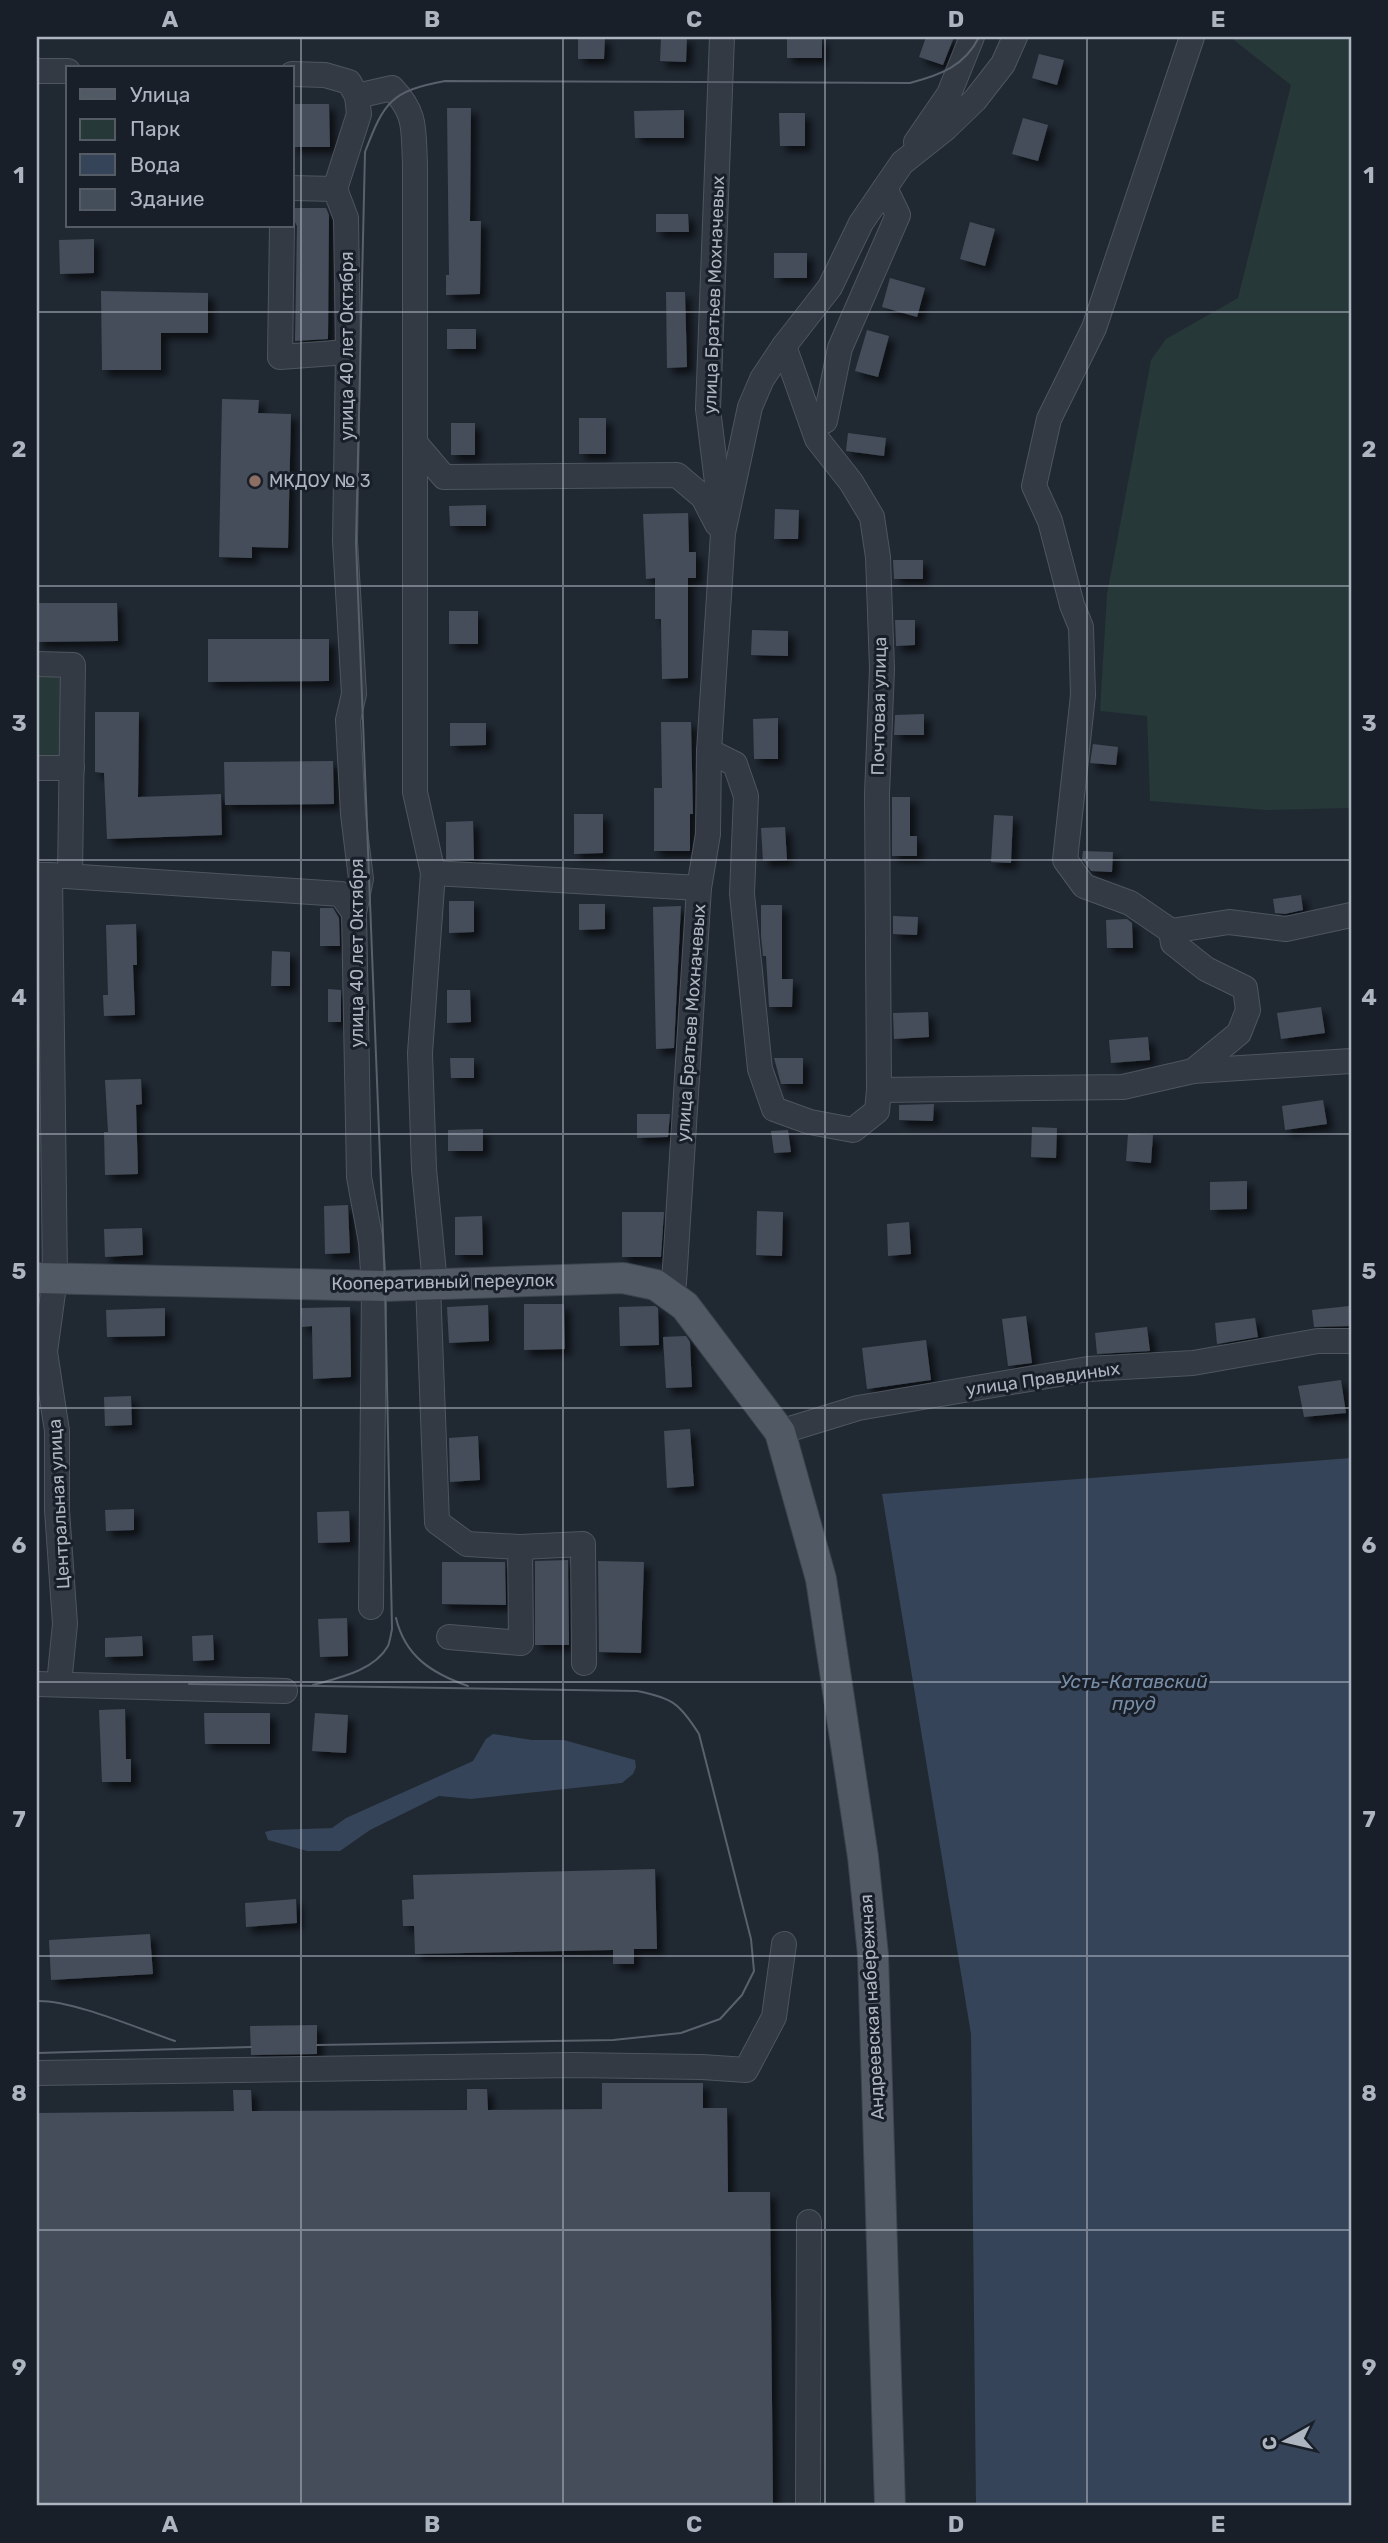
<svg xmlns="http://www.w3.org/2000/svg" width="1388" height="2543" font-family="Rubik,sans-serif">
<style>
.green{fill:#263838}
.water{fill:#354458}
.building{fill:#444e5a;filter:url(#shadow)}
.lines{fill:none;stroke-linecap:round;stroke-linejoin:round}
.minor-casing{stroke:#4e555f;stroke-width:26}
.major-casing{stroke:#3d434d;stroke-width:32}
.minor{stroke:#333a43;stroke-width:24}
.major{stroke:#515964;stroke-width:30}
.tram{stroke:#58616c;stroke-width:2}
.grid{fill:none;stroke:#adb5c1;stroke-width:2;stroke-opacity:0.55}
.education-dot{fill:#8d6e63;stroke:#191f28;stroke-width:2.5}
.labels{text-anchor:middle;stroke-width:6;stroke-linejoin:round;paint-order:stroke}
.street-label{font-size:18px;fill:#adb5c1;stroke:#191f28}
.poi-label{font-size:18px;fill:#adb5c1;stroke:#191f28;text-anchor:start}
.water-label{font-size:19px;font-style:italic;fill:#788da7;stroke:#191f28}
.neatline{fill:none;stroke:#adb5c1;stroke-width:2.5}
.grid-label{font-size:23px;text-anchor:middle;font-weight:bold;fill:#adb5c1}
</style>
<defs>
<filter id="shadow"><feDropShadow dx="6" dy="6" stdDeviation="3.5" flood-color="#0009"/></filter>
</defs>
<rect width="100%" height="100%" fill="#202832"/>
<!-- green -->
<g class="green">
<path d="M1230 37H1351V808L1267 810 1150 801 1147 716 1100 711 1107 594 1151 360 1166 339 1238 298 1291 85Z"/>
<path d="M37 673H61L59 767 37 766Z"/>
</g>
<!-- water -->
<g class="water">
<path d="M1351 1458V2506H976L971 2034 882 1494Z"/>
<path d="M493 1734 532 1740H564L635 1760 636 1767 633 1774 622 1783 471 1799 439 1796 370 1830 340 1851H307L268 1840 265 1832 273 1830 332 1828 346 1818 473 1761 486 1739Z"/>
</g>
<!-- building -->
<g class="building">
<path d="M578 37H605L604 59H578Z"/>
<path d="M661 37H687L686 62 660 61Z"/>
<rect x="787" y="37" width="35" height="21"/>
<path d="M926 37H954L943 65 919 57Z"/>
<path d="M1039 54 1064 60 1057 85 1032 78Z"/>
<path d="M292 104H329L330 147H292Z"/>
<path d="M447 108H471L470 221H481L480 294 446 295V275H449Z"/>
<path d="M684 110V138H635L634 111Z"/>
<path d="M779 113H805V146H780Z"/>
<path d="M1023 118 1048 125 1038 161 1012 154Z"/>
<path d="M292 208H326L329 215 328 339 295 341 297 226 292 216Z"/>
<path d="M656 214H688L689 232H656Z"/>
<path d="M970 222 995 229 985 266 960 259Z"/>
<path d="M94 239V273L60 274 59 240Z"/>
<rect x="774" y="253" width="33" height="25"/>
<path d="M890 278 925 288 917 317 882 307Z"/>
<path d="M101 291 208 293V333H161V370H102Z"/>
<path d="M666 292H685L687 367 667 368Z"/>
<rect x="447" y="329" width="29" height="20"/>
<path d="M867 330 889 336 878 377 855 371Z"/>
<path d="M222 399 259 400 258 413 291 414 288 548 252 547V558L219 557Z"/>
<rect x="579" y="418" width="27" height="36"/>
<rect x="451" y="423" width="24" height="32"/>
<path d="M848 433 886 438 884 456 846 451Z"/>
<path d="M486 505V526H450L449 506Z"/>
<path d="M775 509 799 510 798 539H774Z"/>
<path d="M688 513 689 552H696V578H688V678L662 679 661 619H655V578L646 579 643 514Z"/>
<path d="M893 560H923V579H894Z"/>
<path d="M37 603H117L118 641 37 642Z"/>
<rect x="449" y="611" width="29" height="33"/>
<path d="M895 620H915V645L896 646Z"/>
<path d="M752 630 788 631V656L751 655Z"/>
<path d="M208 639H329V681L208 682Z"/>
<path d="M95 712H139L138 797 221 794 222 835 107 839 104 773 95 772Z"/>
<path d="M924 714V735H894L895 715Z"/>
<path d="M778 718V759H754L753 719Z"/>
<path d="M661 722H691L693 814H690V851H654V788H662Z"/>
<path d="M450 723H486V745L450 746Z"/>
<path d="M1093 744 1118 747 1116 765 1090 763Z"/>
<path d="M333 761 334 804 225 805 224 762Z"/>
<path d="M892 797H910V836H917V856H892Z"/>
<path d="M574 814H603V853L574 854Z"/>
<path d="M994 815 1013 816 1011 863 991 862Z"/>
<path d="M473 821 474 860 446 859V822Z"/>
<path d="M785 827 787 860 763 861 761 828Z"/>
<path d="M1083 851 1113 852 1112 872 1091 871 1082 859Z"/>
<path d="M1301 895 1303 910 1285 914 1275 913 1273 899Z"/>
<path d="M449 901H474V932L449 933Z"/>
<path d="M579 904H605V929L579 930Z"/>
<path d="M761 905H782V979H793L792 1007H769L766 956H763L761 936Z"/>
<path d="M681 906 674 1048 656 1049 653 907Z"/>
<path d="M320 908H333L339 918 340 946H320Z"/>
<path d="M893 916 918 917 917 935 893 934Z"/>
<path d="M1127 919 1132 923 1133 948H1107L1106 920Z"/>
<path d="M136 924 137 965H133L135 1015 104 1016 103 995H108L106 925Z"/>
<path d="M272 951 290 952V986H271Z"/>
<path d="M328 989 341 990V1022H328Z"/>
<path d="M447 990H470L471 1022 447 1023Z"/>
<path d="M1321 1007 1325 1033 1281 1039 1277 1013Z"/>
<path d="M928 1012 929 1037 894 1039 893 1013Z"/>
<path d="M1148 1037 1150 1060 1111 1063 1109 1040Z"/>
<path d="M450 1058H474V1078H451Z"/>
<path d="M774 1058H803V1084H781Z"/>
<path d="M141 1079 142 1104 136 1105 138 1174 105 1175 104 1132H108L105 1080Z"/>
<path d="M1323 1100 1327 1124 1285 1130 1282 1106Z"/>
<path d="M934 1104 933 1121 899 1120V1105Z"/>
<path d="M637 1114H670L668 1137 637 1138Z"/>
<path d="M1032 1127 1057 1128 1056 1158 1031 1157Z"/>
<path d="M483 1129V1151H448V1130Z"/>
<path d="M788 1130 791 1152 774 1153 771 1131Z"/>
<path d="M1128 1134 1153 1135 1151 1163 1126 1161Z"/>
<path d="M1247 1181V1209L1210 1210V1182Z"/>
<path d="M348 1205 350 1253 325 1254 324 1206Z"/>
<path d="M757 1211 783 1212 782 1256 756 1255Z"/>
<path d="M622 1212H664L661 1257H622Z"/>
<path d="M482 1216 483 1255H455V1217Z"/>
<path d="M909 1222 911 1254 888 1256 887 1224Z"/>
<path d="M142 1228 143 1255 105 1257 104 1229Z"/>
<path d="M524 1304H564L565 1349 524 1350Z"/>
<path d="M488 1305 489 1341 449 1343 447 1307Z"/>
<path d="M655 1306 658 1308 659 1345 620 1346 619 1307Z"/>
<path d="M1349 1306 1351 1326 1314 1327 1312 1310Z"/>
<path d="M350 1307 351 1377 313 1379 312 1326 302 1327 301 1308Z"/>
<path d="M165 1308V1336L107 1337 106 1310Z"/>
<path d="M1026 1316 1032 1363 1008 1366 1002 1319Z"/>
<path d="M1255 1318 1258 1337 1217 1344 1215 1323Z"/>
<path d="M1147 1327 1150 1351 1097 1354 1095 1333Z"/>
<path d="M686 1336 690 1342 692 1387 666 1388 663 1337Z"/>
<path d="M926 1340 931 1380 867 1389 862 1348Z"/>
<path d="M1341 1380 1346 1413 1304 1417 1298 1386Z"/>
<path d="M131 1396 132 1425 105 1426 104 1397Z"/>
<path d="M690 1429 694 1486 667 1488 664 1431Z"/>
<path d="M478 1436 480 1480 450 1482 449 1438Z"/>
<path d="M134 1509V1530L106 1531 105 1510Z"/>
<path d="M349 1511 350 1542 318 1543 317 1512Z"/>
<path d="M568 1560 569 1645H535V1561Z"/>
<path d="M598 1561 644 1562 641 1653 599 1652Z"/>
<path d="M442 1562H505L506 1605 442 1604Z"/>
<path d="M347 1618 348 1656 320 1657 318 1619Z"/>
<path d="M213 1635 214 1660 193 1661 192 1636Z"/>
<path d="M142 1636 143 1656 105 1657V1638Z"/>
<path d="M125 1709 126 1759H131V1782H102L99 1710Z"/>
<path d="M204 1713H270V1744H205Z"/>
<path d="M315 1713 348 1715 346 1753 312 1751Z"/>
<path d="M655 1869 657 1949H634V1964H613V1950L415 1954 414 1926H403L402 1900 414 1899 413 1875Z"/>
<path d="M296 1899 297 1923 246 1927 245 1903Z"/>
<path d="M150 1934 153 1974 51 1980 49 1940Z"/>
<path d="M317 2025V2054L251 2055 250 2026Z"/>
<path d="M602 2083H703V2108H727L728 2192H770L773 2503 37 2506V2113L234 2111 233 2090H251L252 2111 467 2110V2089H487L488 2110 602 2109Z"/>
</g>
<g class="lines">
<defs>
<g id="minor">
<path d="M1015 37 1003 64 975 100 946 128 902 163 861 223 830 287 784 346 762 379 750 407 723 533 709 751 735 764 746 796 742 894 760 1069 774 1109 810 1122 853 1130 877 1111 879 1090 1123 1087 1193 1071 1351 1061"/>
<path d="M1192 37 1094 328 1049 419 1034 486 1050 521 1072 605 1081 627 1083 695 1065 860 1084 886 1130 903 1171 931 1173 943 1206 969 1245 988 1248 1010 1239 1033 1193 1071"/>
<path d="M37 71H68"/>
<path d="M292 74 325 75 349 82 357 96 359 114 335 189 346 218 348 352 345 541 354 694 348 720 353 814 361 879 354 913 359 1177 371 1242 374 1286 371 1607"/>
<path d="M357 96 392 88C417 114 413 129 415 163V792L433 873 420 1053 424 1169 434 1273 440 1284"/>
<path d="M916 142 949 94 972 37"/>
<path d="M292 188 335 189"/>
<path d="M282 226 280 357 348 352"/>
<path d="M784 346 817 439 851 482 872 517 878 557 882 669 877 794 879 1090"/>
<path d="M825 421 840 348 898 215 885 188"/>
<path d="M416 444 444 477 677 475 703 497 717 524"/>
<path d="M721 515 708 409 722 37"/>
<path d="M37 664 73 665 70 875"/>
<path d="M37 768H72"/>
<path d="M433 873 699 888"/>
<path d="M37 875H50L55 1278 45 1352 57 1431V1510L65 1624 59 1684"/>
<path d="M50 875 341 894 354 913"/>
<path d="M1171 931 1229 922 1286 929 1351 915"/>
<path d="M428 1285 437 1522 467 1544 520 1547 521 1643 449 1637"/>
<path d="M669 1294 674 1283 699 888 708 834 709 751"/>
<path d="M780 1432 858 1408 1088 1369 1193 1363 1318 1341H1351"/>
<path d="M520 1547 583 1544 584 1663"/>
<path d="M37 1684 285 1691"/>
<path d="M37 2073 574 2065 702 2067 746 2070 774 2017 784 1944"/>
<path d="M808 2506 809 2222"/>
</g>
<path id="major" d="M37 1278 385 1286 623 1278 656 1285 685 1306 780 1432 821 1579 863 1857 873 1955 890 2506"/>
</defs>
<!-- minor casing -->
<use href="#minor" class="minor-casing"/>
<!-- major casing -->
<use href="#major" class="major-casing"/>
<!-- minor -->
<use href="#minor" class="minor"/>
<!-- major -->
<use href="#major" class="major"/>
<!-- tram -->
<g class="tram">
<path d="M396 1618C405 1656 431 1673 468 1686"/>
<path d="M189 1684 637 1691C673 1698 680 1704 699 1734L751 1939 754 1971 742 1995 720 2019 681 2033 613 2040 317 2045"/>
<path d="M313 1685C338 1678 374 1671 388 1646 390 1641 391 1634 392 1629L385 1286 356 543 365 152C384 102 391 91 445 81L910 83C940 75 965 66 979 37"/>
<path d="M37 2001C73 2000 139 2029 175 2041"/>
<path d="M37 2053 251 2047"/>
</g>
</g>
<!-- grid -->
<path class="grid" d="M301 37V2506M563 37V2506M825 37V2506M1087 37V2506M37 312H1351M37 586H1351M37 860H1351M37 1134H1351M37 1408H1351M37 1682H1351M37 1956H1351M37 2230H1351"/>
<!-- markers -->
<circle class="education-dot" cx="255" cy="481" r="7"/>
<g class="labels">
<!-- street labels -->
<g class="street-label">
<text transform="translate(714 295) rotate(-88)" y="6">улица Братьев Мохначевых</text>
<text transform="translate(347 346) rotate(-90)" y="6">улица 40 лет Октября</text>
<text transform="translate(879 706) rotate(-89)" y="6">Почтовая улица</text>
<text transform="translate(357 953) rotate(-90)" y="6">улица 40 лет Октября</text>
<text transform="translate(691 1023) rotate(-86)" y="6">улица Братьев Мохначевых</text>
<text transform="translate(443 1282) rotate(-1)" y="6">Кооперативный переулок</text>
<text transform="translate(1043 1379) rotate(-8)" y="6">улица Правдиных</text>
<text transform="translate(59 1504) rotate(-93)" y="6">Центральная улица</text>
<text transform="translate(872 2007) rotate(-93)" y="6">Андреевская набережная</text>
</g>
<!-- poi labels -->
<g class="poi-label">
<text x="269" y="487">МКДОУ № 3</text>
</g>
<!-- water labels -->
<g class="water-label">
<text x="1134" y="1688">Усть-Катавский<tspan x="1134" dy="22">пруд</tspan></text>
</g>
</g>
<!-- border -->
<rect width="1388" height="2543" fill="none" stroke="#191f28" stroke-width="77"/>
<!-- legend -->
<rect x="66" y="66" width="228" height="161" fill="#191f28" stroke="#545b65" stroke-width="2"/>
<rect x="80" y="89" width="35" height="10" fill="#515964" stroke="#545b65" stroke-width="2"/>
<text x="130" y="102" font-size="21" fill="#adb5c1">Улица</text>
<rect x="80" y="119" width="35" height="21" fill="#263838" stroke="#545b65" stroke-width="2"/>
<text x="130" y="136" font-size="21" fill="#adb5c1">Парк</text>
<rect x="80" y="154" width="35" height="21" fill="#354458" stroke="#545b65" stroke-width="2"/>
<text x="130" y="172" font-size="21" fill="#adb5c1">Вода</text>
<rect x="80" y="189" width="35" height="21" fill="#444e5a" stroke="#545b65" stroke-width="2"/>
<text x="130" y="206" font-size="21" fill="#adb5c1">Здание</text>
<!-- north arrow -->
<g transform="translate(1286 2441) rotate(262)" stroke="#191f28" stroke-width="5" paint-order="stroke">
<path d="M0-5L12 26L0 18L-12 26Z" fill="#adb5c1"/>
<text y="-10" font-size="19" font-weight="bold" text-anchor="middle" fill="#adb5c1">С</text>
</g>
<rect x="38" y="38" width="1312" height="2466" class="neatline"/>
<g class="grid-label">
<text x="170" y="27">A</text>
<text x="432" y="27">B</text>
<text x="694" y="27">C</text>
<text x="956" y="27">D</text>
<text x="1218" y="27">E</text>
<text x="19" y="183">1</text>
<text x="1369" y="183">1</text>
<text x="19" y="457">2</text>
<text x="1369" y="457">2</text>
<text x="19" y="731">3</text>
<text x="1369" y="731">3</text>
<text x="19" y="1005">4</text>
<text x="1369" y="1005">4</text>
<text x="19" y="1279">5</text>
<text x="1369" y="1279">5</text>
<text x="19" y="1553">6</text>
<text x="1369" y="1553">6</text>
<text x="19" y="1827">7</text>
<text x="1369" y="1827">7</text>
<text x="19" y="2101">8</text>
<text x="1369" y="2101">8</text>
<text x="19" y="2375">9</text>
<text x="1369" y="2375">9</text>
<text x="170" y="2532">A</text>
<text x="432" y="2532">B</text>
<text x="694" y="2532">C</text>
<text x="956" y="2532">D</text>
<text x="1218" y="2532">E</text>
</g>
</svg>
